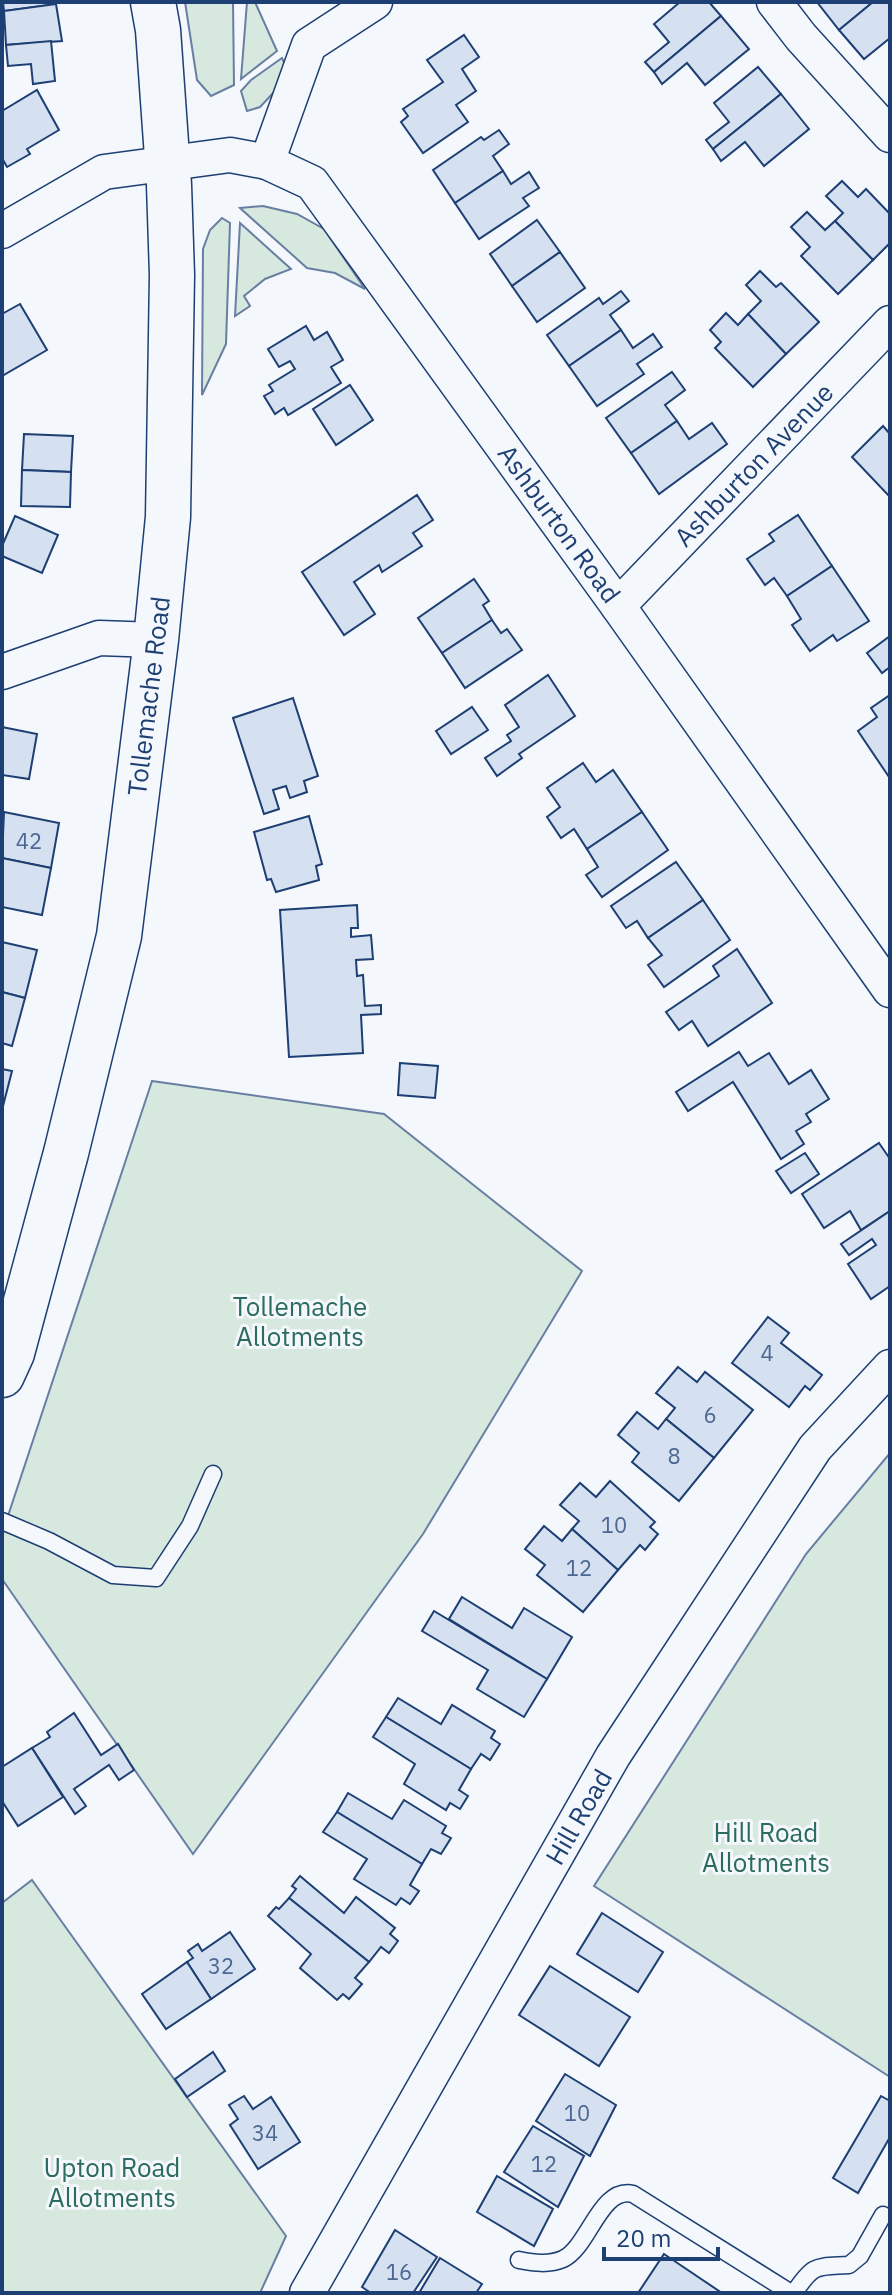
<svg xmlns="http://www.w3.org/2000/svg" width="892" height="2295" font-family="'IBM Plex Sans',sans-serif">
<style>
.green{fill:#d7e8df;stroke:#687fa3;stroke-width:2}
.building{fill:#d5e0f0;stroke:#1d3f73;stroke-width:2}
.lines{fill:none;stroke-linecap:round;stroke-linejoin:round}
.lane-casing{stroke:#1d3f73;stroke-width:19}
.street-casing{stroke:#1d3f73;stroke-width:37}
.secondary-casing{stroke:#1d3f73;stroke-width:47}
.lane{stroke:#f4f7fb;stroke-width:16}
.street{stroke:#f4f7fb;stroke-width:34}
.secondary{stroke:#f4f7fb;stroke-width:44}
.labels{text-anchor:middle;stroke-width:6;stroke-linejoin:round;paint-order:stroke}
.number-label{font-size:22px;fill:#4b6792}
.street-label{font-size:26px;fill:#1d3f73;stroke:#f4f7fb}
.park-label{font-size:26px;fill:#2c6c60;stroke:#f4f7fb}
</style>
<rect width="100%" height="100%" fill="#f4f7fb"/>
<!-- green -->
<g class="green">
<path d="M185 2H233L234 85 211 96 197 80Z"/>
<path d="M247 2H255L277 51 241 79Z"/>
<path d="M282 58 290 75 260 107 247 111 241 91 251 80Z"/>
<path d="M263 206 297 214 324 229 365 289 335 273 307 268 240 208Z"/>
<path d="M222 218 230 223 226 344 202 395 203 249 210 230Z"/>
<path d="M240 223 291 269 265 279 244 296 250 306 235 316Z"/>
<path d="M152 1081 384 1114 582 1271 423 1534 193 1854 2 1579V1534Z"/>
<path d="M890 1453V2077L594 1886 806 1554Z"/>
<path d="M32 1880 286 2236 260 2293H2V1903Z"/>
</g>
<!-- building -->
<g class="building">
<path d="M3 2H56V4L4 11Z"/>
<path d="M680 2H709L721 16 654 72 645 62 669 42 654 24Z"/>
<path d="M817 2H873L839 30Z"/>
<path d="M873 2H887L890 5V38L864 59 839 30Z"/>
<path d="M56 4 62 41 6 45 4 11Z"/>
<path d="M721 16 749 49 705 85 687 63 662 84 654 72Z"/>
<path d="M464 35 479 57 462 69 476 91 456 105 468 122 423 153 401 122 408 116 403 109 443 82 427 60Z"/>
<path d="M51 41 55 81 33 84 31 64 8 66 6 45Z"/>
<path d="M758 67 781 94 713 149 706 140 729 122 714 103Z"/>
<path d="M37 90 59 130 27 149 30 154 7 167 2 158V111Z"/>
<path d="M781 94 809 129 764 166 745 142 721 161 713 149Z"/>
<path d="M499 130 509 144 493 156 503 171 455 203 433 170 481 137 484 140Z"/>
<path d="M503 171 511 184 529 172 539 188 523 198 529 206 479 239 455 203Z"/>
<path d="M842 181 858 197 866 189 890 214V243L873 260 835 221 843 213 826 196Z"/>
<path d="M807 212 825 230 835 221 873 260 838 294 801 256 810 247 791 227Z"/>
<path d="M537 220 560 252 512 286 490 254Z"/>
<path d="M560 252 585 288 537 322 512 286Z"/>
<path d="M760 271 776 287 781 283 819 322 786 354 748 314 761 301 746 285Z"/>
<path d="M621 291 629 301 610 315 621 330 569 366 547 335 599 298 603 304Z"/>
<path d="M20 304 47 350 2 376V314Z"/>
<path d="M726 313 738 325 748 314 786 354 753 387 715 348 721 342 710 330Z"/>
<path d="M306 326 314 340 327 332 343 360 331 367 341 383 288 415 284 408 275 414 264 396 273 391 269 385 295 369 290 361 279 367 268 349Z"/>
<path d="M621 330 633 348 653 334 662 347 637 364 644 374 597 406 569 366Z"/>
<path d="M672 372 685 390 665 405 677 421 631 453 606 418Z"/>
<path d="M350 385 373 420 336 445 313 409Z"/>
<path d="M677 421 689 439 712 423 727 444 659 494 631 453Z"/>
<path d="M883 426 890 434V497L852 457Z"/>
<path d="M24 434 73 436 71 472 22 470Z"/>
<path d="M22 470 71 472 70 507 21 506Z"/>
<path d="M417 495 433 520 413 533 422 546 382 572 379 565 354 582 375 614 344 635 302 572Z"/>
<path d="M798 515 832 566 787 596 774 578 765 585 747 559 774 541 769 534Z"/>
<path d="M15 516 58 535 42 573 2 556V546Z"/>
<path d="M832 566 869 621 837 641 833 635 810 651 792 625 801 619 787 596Z"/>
<path d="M474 579 489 601 483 605 492 620 442 653 418 618Z"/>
<path d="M492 620 501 633 507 629 522 650 465 688 442 653Z"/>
<path d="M890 636V667L882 673 867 653Z"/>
<path d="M548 675 575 716 519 754 522 758 497 776 485 758 511 741 507 735 519 727 505 705Z"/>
<path d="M890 695V776L889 777 858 731 877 717 871 708Z"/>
<path d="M293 698 318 776 304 781 307 792 290 798 286 786 273 790 279 809 264 814 233 718Z"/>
<path d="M472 707 488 730 451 754 436 731Z"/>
<path d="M2 727 37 734 29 779 2 775Z"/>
<path d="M583 763 596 782 613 770 642 812 587 849 574 829 561 838 547 817 560 807 547 788Z"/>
<path d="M4 812 59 823 51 868 2 858Z"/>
<path d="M642 812 668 850 602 897 586 875 598 867 587 849Z"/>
<path d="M309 816 322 864 316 866 319 880 276 892 271 879 267 880 254 832Z"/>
<path d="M2 858 51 868 42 915 2 907Z"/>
<path d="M676 862 703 900 648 938 637 921 626 928 611 906Z"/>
<path d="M703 900 730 940 664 987 648 965 662 955 648 938Z"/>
<path d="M357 905 358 928H351V937L371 935 373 959 356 960 357 976 363 975 365 1006 381 1005V1014L361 1015 363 1053 289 1057 280 910Z"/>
<path d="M2 942 37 950 25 998 2 992Z"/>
<path d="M737 949 772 1003 708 1046 692 1021 679 1030 666 1012 719 976 713 966Z"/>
<path d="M2 992 25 998 12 1046 2 1043Z"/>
<path d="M739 1052 748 1066 769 1053 789 1084 811 1070 829 1099 806 1114 811 1122 796 1131 804 1144 781 1159 733 1082 688 1111 676 1092Z"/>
<path d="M400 1063 438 1066 435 1098 398 1095Z"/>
<path d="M2 1069 12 1071 2 1110Z"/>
<path d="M879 1143 890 1159V1211L861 1230 850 1211 824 1228 802 1194Z"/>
<path d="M805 1153 819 1174 791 1193 776 1171Z"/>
<path d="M890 1211V1286L871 1299 848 1264 876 1245 872 1239 849 1255 841 1244Z"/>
<path d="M768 1317 789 1333 781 1343 822 1375 810 1390 805 1386 789 1407 732 1363Z"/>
<path d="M678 1367 697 1382 705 1372 753 1410 714 1458 666 1419 675 1408 656 1393Z"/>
<path d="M637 1412 658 1429 666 1419 714 1458 679 1501 632 1462 639 1453 618 1435Z"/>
<path d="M610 1481 655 1522 650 1527 658 1534 645 1550 640 1545 618 1570 572 1529 579 1521 560 1505 580 1483 596 1497Z"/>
<path d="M544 1526 562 1541 572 1529 618 1570 583 1612 537 1575 545 1565 525 1549Z"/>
<path d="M462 1597 512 1628 524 1608 572 1637 547 1679 449 1619Z"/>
<path d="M434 1611 547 1679 524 1717 477 1689 488 1670 422 1631Z"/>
<path d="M398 1698 441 1724 452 1705 495 1731 491 1738 500 1744 490 1760 481 1754 471 1769 386 1717Z"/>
<path d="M74 1713 101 1755 118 1744 134 1770 119 1780 109 1765 74 1789 86 1806 75 1814 32 1748 50 1737 47 1732Z"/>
<path d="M386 1717 471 1769 459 1790 468 1796 460 1809 450 1803 446 1810 404 1784 415 1764 373 1737Z"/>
<path d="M32 1748 63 1797 18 1826 2 1801V1767Z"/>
<path d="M348 1793 392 1819 404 1800 446 1826 442 1833 451 1838 441 1854 431 1849 422 1864 337 1812Z"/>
<path d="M337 1812 422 1864 410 1885 419 1891 410 1904 401 1898 396 1905 354 1879 367 1859 323 1832Z"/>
<path d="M300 1876 344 1913 356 1897 395 1928 390 1934 398 1941 389 1953 381 1947 369 1962 289 1898 296 1889 292 1886Z"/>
<path d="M289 1898 369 1962 355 1978 362 1984 349 1999 343 1994 337 2000 300 1968 311 1954 268 1916 276 1907 279 1909Z"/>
<path d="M602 1913 663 1952 638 1992 577 1954Z"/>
<path d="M230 1932 255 1969 211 1999 187 1962 193 1958 188 1951 198 1944 202 1951Z"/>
<path d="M187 1962 211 1999 166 2029 142 1994Z"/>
<path d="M550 1966 630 2017 599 2066 519 2015Z"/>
<path d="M213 2052 225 2071 187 2097 175 2079Z"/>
<path d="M565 2074 616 2105 590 2156 536 2121Z"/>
<path d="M244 2096 253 2109 271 2097 300 2142 258 2169 230 2125 238 2119 229 2105Z"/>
<path d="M881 2096 890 2101V2137L858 2193 833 2178Z"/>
<path d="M533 2126 584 2156 558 2207 504 2172Z"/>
<path d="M497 2176 553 2209 534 2246 477 2212Z"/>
<path d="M395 2230 437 2257 413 2293H371L362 2287Z"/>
<path d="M664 2254 722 2293H638Z"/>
<path d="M440 2258 482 2284 476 2293H419Z"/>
</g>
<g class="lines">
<defs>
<g id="lane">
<path d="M2 1521 49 1541 113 1575 156 1578 190 1526 213 1474"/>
<path d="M519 2260C534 2263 549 2265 563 2259 589 2247 600 2186 633 2194L791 2293"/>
<path d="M794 2293C814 2263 816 2267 849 2265L860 2256 883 2215"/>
</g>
<g id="street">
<path d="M774 2 801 37 890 135"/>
<path d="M267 162 309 45 375 2"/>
<path d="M2 231 104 172 230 155 267 162 312 183 618 606 890 990"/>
<path d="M618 606 890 323"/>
<path d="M2 672 99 638 156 640"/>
<path d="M307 2293 613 1756 815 1448 890 1367"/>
</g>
<path id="secondary" d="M2 1375 12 1353 66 1153 119 936 156 640 168 517 172 275 169 185 158 30 153 2"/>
</defs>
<!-- lane casing -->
<use href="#lane" class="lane-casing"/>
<!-- street casing -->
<use href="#street" class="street-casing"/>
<!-- secondary casing -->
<use href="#secondary" class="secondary-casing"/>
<!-- lane -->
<use href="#lane" class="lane"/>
<!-- street -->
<use href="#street" class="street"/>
<!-- secondary -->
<use href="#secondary" class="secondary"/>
</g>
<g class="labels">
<!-- number labels -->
<g class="number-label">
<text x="29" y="849">42</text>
<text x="767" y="1361">4</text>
<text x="710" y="1423">6</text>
<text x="674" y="1464">8</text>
<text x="614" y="1533">10</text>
<text x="579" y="1576">12</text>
<text x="221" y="1974">32</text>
<text x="577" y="2121">10</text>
<text x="265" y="2141">34</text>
<text x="544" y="2172">12</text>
<text x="399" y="2280">16</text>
</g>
<!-- street labels -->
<g class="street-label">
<text transform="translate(754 465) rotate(-46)" y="9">Ashburton Avenue</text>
<text transform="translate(559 524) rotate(54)" y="9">Ashburton Road</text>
<text transform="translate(149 696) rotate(-83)" y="9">Tollemache Road</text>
<text transform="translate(579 1817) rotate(-60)" y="9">Hill Road</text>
</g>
<!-- park labels -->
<g class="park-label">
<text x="300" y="1316">Tollemache<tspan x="300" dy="30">Allotments</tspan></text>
<text x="766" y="1842">Hill Road<tspan x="766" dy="30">Allotments</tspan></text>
<text x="112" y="2177">Upton Road<tspan x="112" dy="30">Allotments</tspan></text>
</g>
</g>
<!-- border -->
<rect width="892" height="2295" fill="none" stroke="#1d3f73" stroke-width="8"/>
<!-- scale -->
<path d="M604 2247v12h114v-12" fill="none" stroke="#1d3f73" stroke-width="4"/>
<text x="616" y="2247" font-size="24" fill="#1d3f73" stroke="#f4f7fb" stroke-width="6" paint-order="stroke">20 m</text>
</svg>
